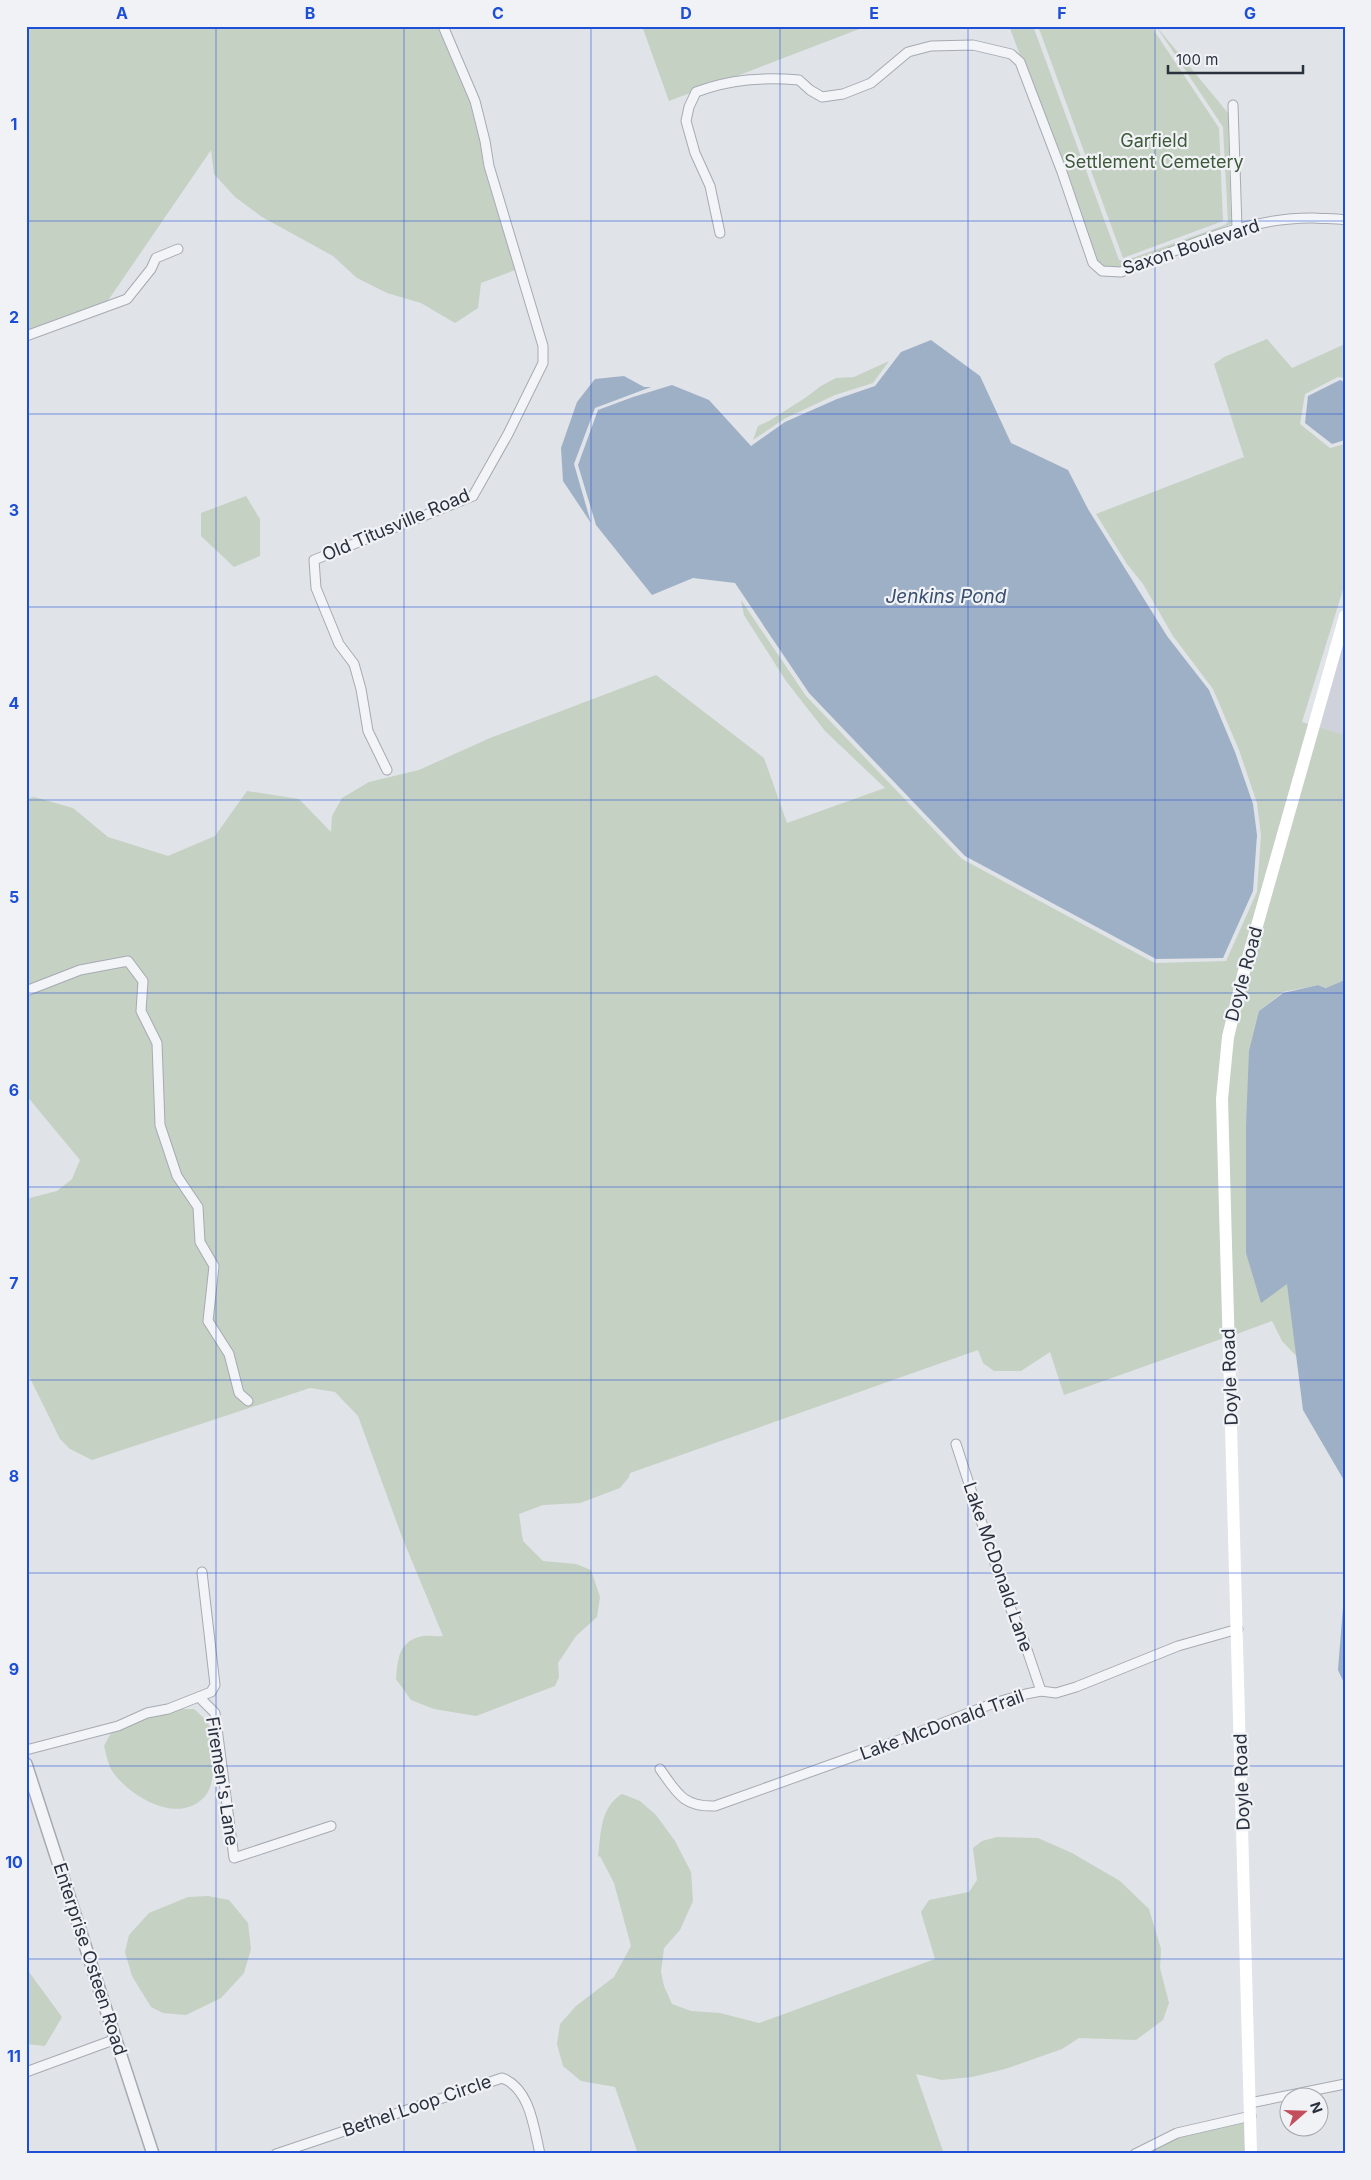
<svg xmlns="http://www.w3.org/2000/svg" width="1371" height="2180" font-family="Inter,sans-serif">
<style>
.built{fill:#cfd2da}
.green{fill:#c5d1c2}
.water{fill:#9eb0c5}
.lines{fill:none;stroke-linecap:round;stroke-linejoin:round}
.minor-casing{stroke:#a6aab2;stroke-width:11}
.tertiary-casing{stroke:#a6aab2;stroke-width:14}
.minor{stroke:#f3f4f7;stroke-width:9}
.tertiary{stroke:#f3f4f7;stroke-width:11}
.secondary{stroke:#fff;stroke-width:12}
.grid{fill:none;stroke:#1d4ed8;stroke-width:1;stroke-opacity:0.55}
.labels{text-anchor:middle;stroke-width:4.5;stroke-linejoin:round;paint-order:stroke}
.park-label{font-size:18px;fill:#3d5938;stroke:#f0f2f6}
.street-label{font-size:18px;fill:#2a313e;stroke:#f0f2f6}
.water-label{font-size:19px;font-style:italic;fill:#374e6f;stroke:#f0f2f6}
.neatline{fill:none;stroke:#1d4ed8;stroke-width:2}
.grid-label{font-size:16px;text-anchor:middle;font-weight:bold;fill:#1d4ed8}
</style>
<rect width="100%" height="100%" fill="#e0e3e8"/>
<!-- built -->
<path class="built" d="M1345 634V735L1318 727Z"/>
<!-- green -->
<g class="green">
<path d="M26 26H437L470 103 480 142 484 168 515 270 481 283 478 308 455 323 421 303 387 293 357 278 333 256 262 217 235 197 214 174 211 150 107 302 26 331Z"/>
<path d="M642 26H867L729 79 695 88 690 93 669 101Z"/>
<path d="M1009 26H1033L1119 260 1124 261 1225 225 1228 222 1223 127 1156 26 1228 113 1231 224 1120 267H1105L1097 260 1067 170 1025 60 1020 55Z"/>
<path d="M1038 26H1151L1219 128 1223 221 1123 258Z"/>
<path d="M1267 339 1292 368 1345 344V378L1338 377 1305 394 1300 424 1330 448 1345 444V583L1302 722 1309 724 1222 1037 1224 1338 1064 1395 1050 1352 1021 1371H994L983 1363 978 1350 630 1473 629 1477 620 1488 580 1503 543 1505 519 1514 523 1541 543 1561 576 1564 591 1570 600 1597 597 1617 576 1636 558 1663 559 1677 555 1686 476 1716 434 1709 411 1700 396 1679C398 1659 398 1641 423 1636 429 1635 437 1637 443 1636L402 1537 358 1416 335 1392 310 1388 92 1460 70 1449 60 1439 26 1370V1199L57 1191 72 1179 80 1160 26 1095V799L34 797 73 808 108 837 168 856 215 836 247 791 299 799 331 832 332 816 342 798 369 782 419 770 490 738 656 675 764 758 787 823 885 788 825 731 786 681 744 615 741 600 806 696 962 859 1151 961 1156 963 1226 961 1257 892 1261 835 1257 803 1239 750 1213 689 1173 636 1143 584 1127 564 1096 514 1244 457 1214 364 1224 357Z"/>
<path d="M889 361 873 383 835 395 784 419 753 440 758 426 769 421 805 398 821 386 836 378 854 377Z"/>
<path d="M246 496 260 519V556L234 567 201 536V513Z"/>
<path d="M1318 727 1345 735V993L1318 985 1283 992 1259 1011 1246 1125V1253L1278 1289 1293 1279 1303 1363 1282 1341 1272 1321 1234 1335 1227 1099 1233 1038 1248 976Z"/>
<path d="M177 1709H194C213 1726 213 1729 214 1755 214 1765 213 1787 206 1795 180 1827 130 1797 112 1771 108 1764 106 1753 104 1746L113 1729Z"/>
<path d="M622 1794 640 1801 656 1815 675 1841 691 1872 693 1901 680 1930 664 1948 661 1972 664 1986 672 2004 691 2011 720 2013 759 2023 935 1959 921 1912 929 1900 969 1892 977 1880 973 1848 982 1841 997 1837 1038 1838 1072 1853 1120 1881 1149 1909 1161 1949 1160 1968 1169 2003 1163 2020 1136 2040 1079 2038 1062 2049 1005 2069 972 2077 942 2080 916 2074 944 2154H638L615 2087 581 2081 563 2066 557 2044 560 2024 576 2006 614 1977 631 1946 614 1883 600 1856 598 1857C601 1834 600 1807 622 1794Z"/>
<path d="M208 1896 229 1900 248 1923 251 1949 244 1973 221 1998 186 2015 163 2013 151 2007 132 1976 125 1952 129 1935 149 1913 188 1897Z"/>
<path d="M26 1968 62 2017 45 2046 26 2044Z"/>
<path d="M1244 2123 1245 2154H1145L1178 2138Z"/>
</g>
<!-- water -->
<g class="water">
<path d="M931 340 980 376 1011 443 1068 470 1088 509 1167 636 1209 690 1235 752 1253 804 1257 835 1253 891 1223 958 1156 959 965 856 809 693 735 583 693 578 652 595 596 525 578 465 598 410 633 397 672 385 709 400 751 446 785 422 837 399 875 386 901 352Z"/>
<path d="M624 376 644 387H651L595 408 574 464 591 523 563 481 561 448 577 402 595 379Z"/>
<path d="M1340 380 1345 382V440L1332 444 1305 423 1308 396Z"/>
<path d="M1345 980V1482L1303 1410 1287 1284 1261 1303 1246 1253V1125L1249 1051 1259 1011 1283 993 1318 985 1326 988Z"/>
<path d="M1345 1581V1685L1338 1670Z"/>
</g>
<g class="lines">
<defs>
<g id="minor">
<path d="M1233 105 1237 228"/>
<path d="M720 233 710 186 695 153 686 121 689 107 696 92C731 79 763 77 799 80L810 90 822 97 843 94 871 83 908 52 931 46 973 45 1011 54 1020 62 1062 172 1093 263 1102 271 1121 272C1184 248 1245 217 1314 218 1324 219 1335 218 1345 220"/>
<path d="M26 336 127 299 151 269 156 258 178 249"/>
<path d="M387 770 368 731 361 689 354 664 339 644 316 588 314 560 473 496 508 434 543 363V346L489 166 485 141 475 101 443 26"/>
<path d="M26 991 80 970 128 961 143 981 141 1011 157 1043 160 1125 177 1176 198 1207 200 1242 214 1266 208 1321 229 1354 239 1393 248 1401"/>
<path d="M956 1444 1007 1600 1023 1638 1041 1691"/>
<path d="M199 1697 215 1713 234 1858 331 1826"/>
<path d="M26 1750 118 1726 147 1713 168 1709 211 1692 215 1685 202 1572"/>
<path d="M660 1769C677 1793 683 1807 715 1806L894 1742 994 1703 1026 1694 1041 1691 1056 1693 1076 1687 1178 1646 1238 1629"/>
<path d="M26 2072 116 2039"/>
<path d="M1250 2103 1345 2084"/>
<path d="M276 2154 502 2078C530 2088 534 2128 540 2154"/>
<path d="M1135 2154 1177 2133 1251 2116"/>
</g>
<path id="tertiary" d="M26 1764 153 2154"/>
</defs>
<!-- minor casing -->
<use href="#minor" class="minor-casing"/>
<!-- tertiary casing -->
<use href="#tertiary" class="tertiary-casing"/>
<!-- minor -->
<use href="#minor" class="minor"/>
<!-- tertiary -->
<use href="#tertiary" class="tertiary"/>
<!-- secondary -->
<path class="secondary" d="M1251 2154 1222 1099 1228 1037 1243 975 1345 616"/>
</g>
<!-- grid -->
<path class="grid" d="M216 26V2154M404 26V2154M591 26V2154M780 26V2154M968 26V2154M1155 26V2154M26 221H1345M26 414H1345M26 607H1345M26 800H1345M26 993H1345M26 1187H1345M26 1380H1345M26 1573H1345M26 1766H1345M26 1959H1345"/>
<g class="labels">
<!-- park labels -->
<g class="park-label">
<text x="1154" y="147">Garfield<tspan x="1154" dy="21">Settlement Cemetery</tspan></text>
</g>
<!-- street labels -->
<g class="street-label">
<text transform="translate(1191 247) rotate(-18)" y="6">Saxon Boulevard</text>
<text transform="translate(396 525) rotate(-23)" y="6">Old Titusville Road</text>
<text transform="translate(1244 974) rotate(-75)" y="6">Doyle Road</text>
<text transform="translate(1230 1377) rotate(-92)" y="6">Doyle Road</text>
<text transform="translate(998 1567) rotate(71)" y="6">Lake McDonald Lane</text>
<text transform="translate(942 1725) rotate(-20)" y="6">Lake McDonald Trail</text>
<text transform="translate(222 1781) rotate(81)" y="6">Firemen's Lane</text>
<text transform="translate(1242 1782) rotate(-92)" y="6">Doyle Road</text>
<text transform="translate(90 1959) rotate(72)" y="6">Enterprise Osteen Road</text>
<text transform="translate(417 2106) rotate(-19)" y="6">Bethel Loop Circle</text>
</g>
<!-- water labels -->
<g class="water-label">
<text x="946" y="603">Jenkins Pond</text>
</g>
</g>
<!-- border -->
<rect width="1371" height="2180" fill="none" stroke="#f0f2f6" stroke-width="55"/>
<!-- north arrow -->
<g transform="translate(1304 2112) rotate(70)"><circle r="24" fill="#f0f2f6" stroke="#a1a5ac"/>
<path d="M0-4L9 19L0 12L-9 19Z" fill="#c44f5c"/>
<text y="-8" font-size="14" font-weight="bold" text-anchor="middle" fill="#2a313e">N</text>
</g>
<!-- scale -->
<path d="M1168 65v8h135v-8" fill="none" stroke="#2a313e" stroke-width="2.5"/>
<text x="1176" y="65" font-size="15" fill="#2a313e" stroke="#f0f2f6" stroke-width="4" paint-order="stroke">100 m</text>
<rect x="28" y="28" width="1316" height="2124" class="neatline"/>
<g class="grid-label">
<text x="122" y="19">A</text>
<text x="310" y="19">B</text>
<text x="498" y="19">C</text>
<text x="686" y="19">D</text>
<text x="874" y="19">E</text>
<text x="1062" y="19">F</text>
<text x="1250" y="19">G</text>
<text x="14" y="130">1</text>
<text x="14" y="323">2</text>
<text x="14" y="516">3</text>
<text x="14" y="709">4</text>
<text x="14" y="903">5</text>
<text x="14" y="1096">6</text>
<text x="14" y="1289">7</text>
<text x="14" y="1482">8</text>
<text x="14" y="1675">9</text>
<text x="14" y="1868">10</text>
<text x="14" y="2062">11</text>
</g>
</svg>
